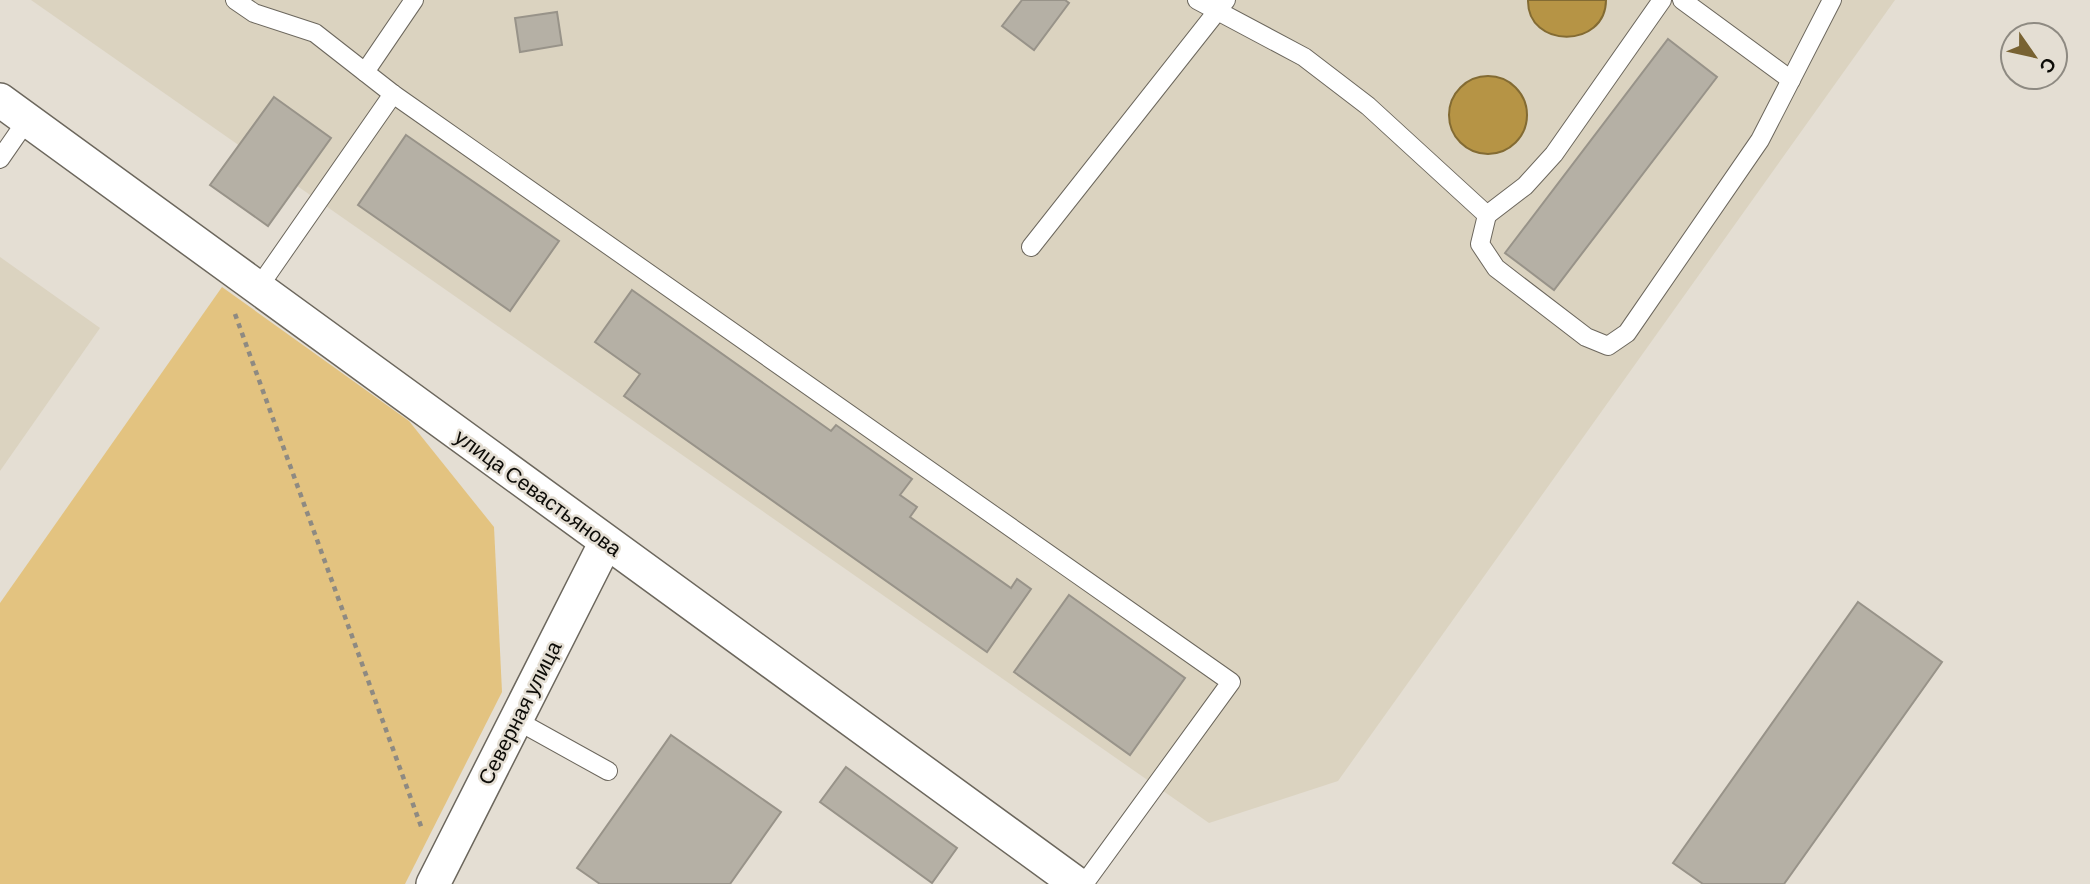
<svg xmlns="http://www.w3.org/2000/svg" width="2090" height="884" font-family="Barlow,sans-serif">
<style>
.built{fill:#dbd3c0}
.green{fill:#e3c380}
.water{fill:#b69445;stroke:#836b33;stroke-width:2}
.building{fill:#b5b0a5;stroke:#989389;stroke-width:2}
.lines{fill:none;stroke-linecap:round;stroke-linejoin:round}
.service-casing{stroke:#6c675d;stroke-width:20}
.minor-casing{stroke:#6c675d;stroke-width:36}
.path{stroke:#8e8a82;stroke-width:4.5;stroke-dasharray:5 5;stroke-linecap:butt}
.service{stroke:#fff;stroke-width:18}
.minor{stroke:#fff;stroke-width:33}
.labels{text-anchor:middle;stroke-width:5;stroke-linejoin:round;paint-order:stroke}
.street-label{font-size:21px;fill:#0d0c08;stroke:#e4ded3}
</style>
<rect width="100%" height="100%" fill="#e4ded3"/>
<!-- built -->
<g class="built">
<path d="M31 0H1895L1338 781 1209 823Z"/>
<path d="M0 257 100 328 0 471Z"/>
</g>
<!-- green -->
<path class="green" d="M222 287 409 421 494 527 502 692 405 884H0V603Z"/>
<!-- water -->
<g class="water">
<path d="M1528 0H1606C1606 49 1527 49 1528 0Z"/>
<circle cx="1488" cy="115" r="39"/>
</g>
<!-- building -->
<g class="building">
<path d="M1022 0H1065L1069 3 1034 50 1002 26Z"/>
<path d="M557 12 562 45 520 52 515 18Z"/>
<path d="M1668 39 1717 77 1554 290 1505 253Z"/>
<path d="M274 97 331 138 268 226 210 185Z"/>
<path d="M406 135 559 241 510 311 358 205Z"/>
<path d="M632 290 831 431 836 425 912 479 900 495 917 507 910 517 1011 588 1017 579 1031 589 987 652 624 396 640 374 595 342Z"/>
<path d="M1069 595 1185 678 1130 755 1014 672Z"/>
<path d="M1858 602 1942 662 1784 884H1703L1673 863Z"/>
<path d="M671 735 781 812 730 884H600L577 868Z"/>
<path d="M846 767 957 848 932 883 820 802Z"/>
</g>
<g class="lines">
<defs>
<g id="service">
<path d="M235 0 254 13 315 33 393 94 1231 682 1084 884"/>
<path d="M1197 0 1304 57 1368 106 1487 215 1480 244 1496 268 1586 337 1608 346 1627 333 1760 140 1832 0"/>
<path d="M1682 0 1791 80"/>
<path d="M365 72 414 0"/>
<path d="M0 159 27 120"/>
<path d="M1487 215 1525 186 1554 154 1662 0"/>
<path d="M1031 247 1226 0"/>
<path d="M258 288 393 94"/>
<path d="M516 720 608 771"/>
</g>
<g id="minor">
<path d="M0 100 1077 884"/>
<path d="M433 884 606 542"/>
</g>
</defs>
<!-- service casing -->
<use href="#service" class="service-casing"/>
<!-- minor casing -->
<use href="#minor" class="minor-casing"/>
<!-- path -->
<path class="path" d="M235 314 422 829"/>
<!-- service -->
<use href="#service" class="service"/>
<!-- minor -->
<use href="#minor" class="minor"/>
</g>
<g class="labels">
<!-- street labels -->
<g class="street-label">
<text transform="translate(538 493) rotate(36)" y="7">улица Севастьянова</text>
<text transform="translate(520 713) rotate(-63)" y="7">Северная улица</text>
</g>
</g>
<!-- north arrow -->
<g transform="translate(2034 56) rotate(124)"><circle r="33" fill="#e4ded3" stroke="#8e8a82" stroke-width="2"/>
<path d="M0-5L12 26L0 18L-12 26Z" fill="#786232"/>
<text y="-10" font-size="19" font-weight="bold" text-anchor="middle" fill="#0d0c08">С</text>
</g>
</svg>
